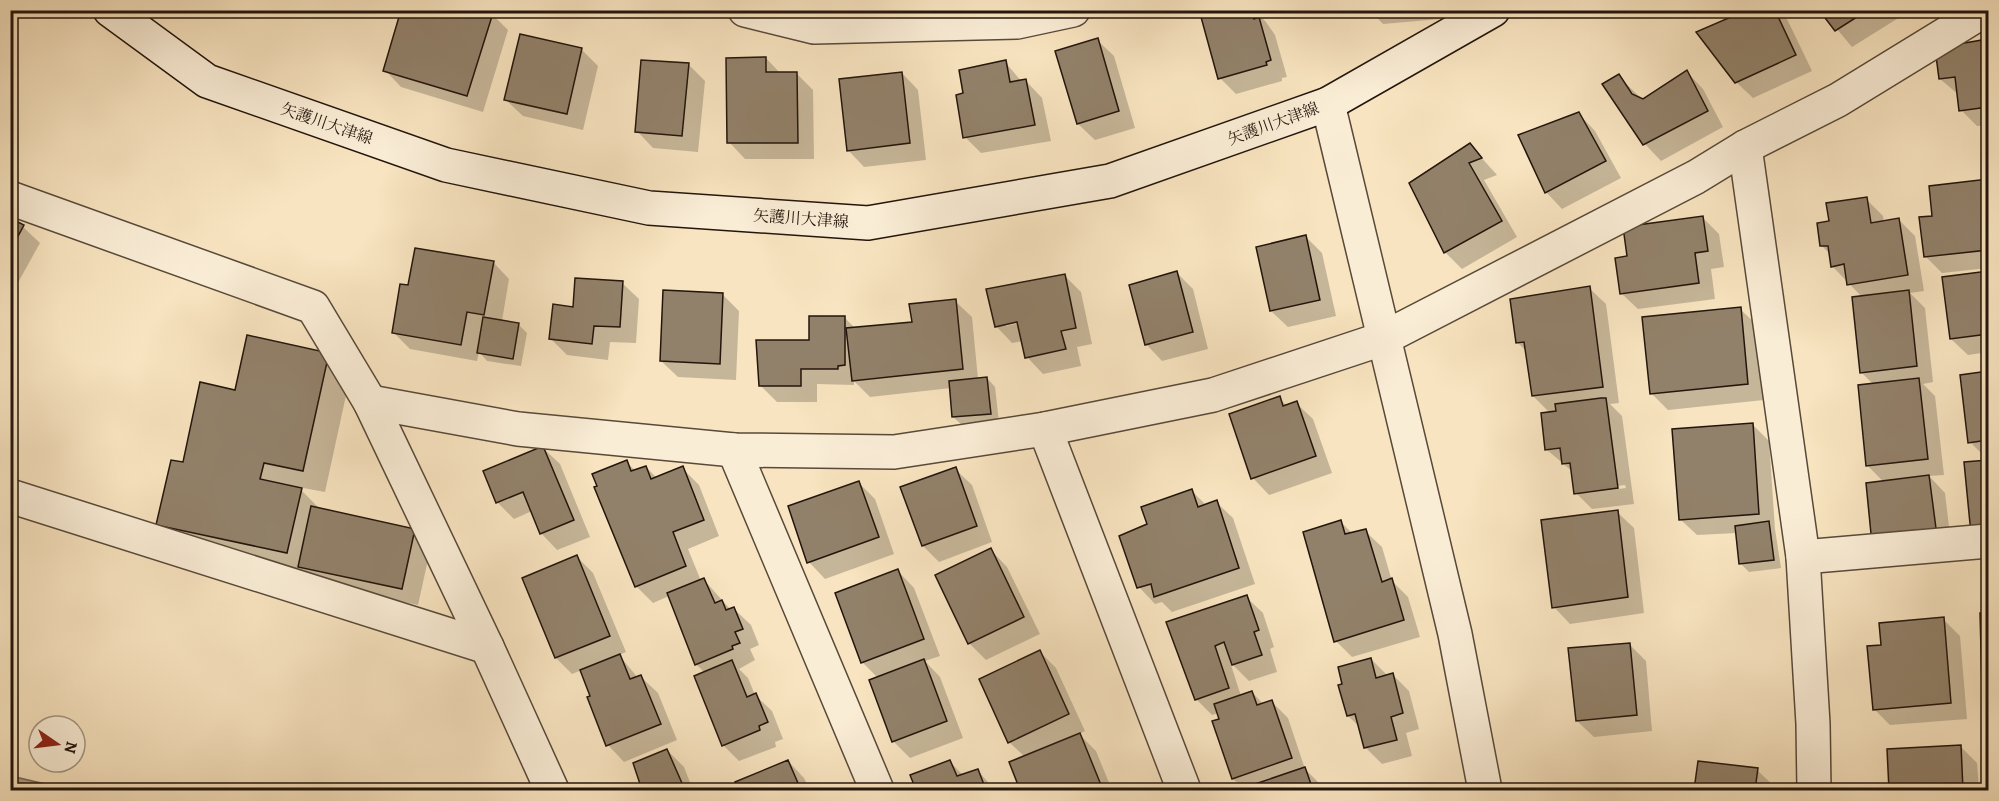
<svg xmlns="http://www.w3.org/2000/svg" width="1999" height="801" font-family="Alegreya,'Noto Serif JP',serif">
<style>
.water{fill:#b09e83;stroke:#786753;stroke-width:1.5}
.shadow{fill:#0003;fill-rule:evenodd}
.building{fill:#92816a;stroke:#23150c;stroke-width:1.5}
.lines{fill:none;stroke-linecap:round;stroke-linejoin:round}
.minor-casing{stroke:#584939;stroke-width:36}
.secondary-casing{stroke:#23150c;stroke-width:36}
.minor{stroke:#faedd6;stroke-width:33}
.secondary{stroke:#faedd6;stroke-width:33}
.labels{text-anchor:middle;stroke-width:4.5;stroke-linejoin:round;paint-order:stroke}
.street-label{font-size:16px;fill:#23150c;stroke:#faedd6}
</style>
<rect width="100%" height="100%" fill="#f8e4c0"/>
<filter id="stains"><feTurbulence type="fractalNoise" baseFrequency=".00333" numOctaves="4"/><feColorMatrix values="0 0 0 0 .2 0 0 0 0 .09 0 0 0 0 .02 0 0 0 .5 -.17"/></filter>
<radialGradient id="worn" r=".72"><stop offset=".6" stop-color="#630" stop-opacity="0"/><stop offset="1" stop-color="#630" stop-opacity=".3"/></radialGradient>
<!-- water -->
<path class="water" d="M11 776 71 790H11Z"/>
<!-- shadow -->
<g class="shadow">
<path d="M403 10H480L492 14 508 30 483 112 401 87 385 70Z"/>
<path d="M1231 10H1255L1266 22 1275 35 1287 77 1282 78V81L1236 94 1220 78Z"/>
<path d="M1370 10H1463V17L1383 24Z"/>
<path d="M1751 10H1778L1787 19 1812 71 1753 98 1736 82Z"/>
<path d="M1821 10H1907L1908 12 1852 47Z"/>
<path d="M521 35 582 50 598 66 583 130 523 116 506 100Z"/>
<path d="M1097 40 1114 56 1135 128 1095 140 1078 124 1057 52Z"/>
<path d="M1988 41V125L1977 126 1961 110 1959 95 1940 79 1937 49Z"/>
<path d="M766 58 780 73H796L813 90 814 159H745L729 142Z"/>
<path d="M1005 62 1022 82 1026 81 1042 98 1051 141 981 153 965 137 964 94Z"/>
<path d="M688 64 705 81 698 152 653 148 637 131Z"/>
<path d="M1687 72 1703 89 1723 127 1661 161 1645 144 1604 85 1618 76 1643 100Z"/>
<path d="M902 73 918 90 926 160 864 167 848 150Z"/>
<path d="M1579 114 1595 131 1621 178 1562 209 1546 192Z"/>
<path d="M1470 145 1497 175 1484 180 1517 237 1462 269 1446 253 1411 183Z"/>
<path d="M1988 180V268L1942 273 1925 256 1934 217 1931 187Z"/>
<path d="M1866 199 1883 216 1884 222 1899 220 1915 236 1924 291 1910 293 1925 308 1933 382 1923 384 1935 396 1944 475 1929 476 1945 493 1952 552 1867 465 1873 384 1862 373V297L1832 266 1831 255 1822 246 1831 222Z"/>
<path d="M1703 218 1719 234 1724 267 1711 269 1715 299 1638 309 1621 293 1628 257Z"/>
<path d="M10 220 23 227 40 243 10 297Z"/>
<path d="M1306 237 1322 253 1336 316 1288 327 1271 311Z"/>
<path d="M493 262 509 279 502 321 518 324 527 333 521 366 487 361 479 352 477 361 410 349 394 333 409 287Z"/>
<path d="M1988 272V352L1968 355 1951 339 1944 278Z"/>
<path d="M1177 273 1193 289 1208 349 1162 361 1146 344Z"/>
<path d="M1064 275 1081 292 1092 344 1077 347 1081 366 1043 374 1027 357 1023 341 1012 343 996 326ZM1024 319 1025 322 1006 326V323Z"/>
<path d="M622 283 639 299 636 343 610 342 608 360 567 355 551 339 574 308Z"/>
<path d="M1589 288 1606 304 1619 403 1610 404 1622 416 1634 504 1592 509 1576 493 1573 472 1546 449 1550 413 1533 396 1527 352 1518 343ZM1625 485 1626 488 1587 493V490Z"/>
<path d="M722 294 739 311 736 380 678 377 661 361Z"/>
<path d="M955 301 972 317 978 379 987 378 995 387 999 422 962 425 953 417 951 388 870 397 854 381V385L817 384V402H777L760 385 811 341 845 318 856 329 913 323Z"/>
<path d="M1740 309 1757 325 1764 400 1668 410 1651 393Z"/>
<path d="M328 355 350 377 325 492 298 487 321 510 414 530 431 546 418 605 316 583 181 547 158 524 236 392Z"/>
<path d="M1988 373V458H1986L1970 442 1962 376Z"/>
<path d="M1279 398 1287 406 1296 403 1313 419 1332 473 1269 495 1253 478 1231 415Z"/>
<path d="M1752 424 1769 441 1775 529 1781 568 1749 572 1741 564 1737 533 1697 535 1680 519Z"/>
<path d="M543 448 560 464 590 537 557 550 541 533 532 511 514 519 497 502Z"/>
<path d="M1988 461V549L1966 463Z"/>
<path d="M626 462 636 471 646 467 657 478 682 468 699 485 719 536 688 549 701 581 704 580 731 610 734 609 751 625 759 645 750 649 755 660 739 669 748 678 755 695 772 711 783 739 775 742 776 747 739 761 723 745 705 673 696 664 669 596 653 603 636 586Z"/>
<path d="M955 469 972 485 992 542 939 562 923 546Z"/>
<path d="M859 483 875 499 894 554 825 579 809 562Z"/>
<path d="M1192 491 1206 505 1216 502 1233 518 1255 584 1172 612 1162 602 1155 604 1139 587 1148 525Z"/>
<path d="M1617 512 1634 528 1644 613 1570 624 1554 607Z"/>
<path d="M1341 522 1353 534 1365 531 1382 547 1392 581 1408 597 1420 637 1352 657 1336 641Z"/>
<path d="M991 550 1007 567 1040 634 986 660 969 643Z"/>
<path d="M577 557 593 573 626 652 619 655 638 678 641 677 658 693 677 740 624 762 608 745 582 670 572 674 556 658 524 579Z"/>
<path d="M898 571 914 588 940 656 925 661 940 677 963 738 910 758 893 741 878 678 862 662Z"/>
<path d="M1246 597 1263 613 1274 647 1270 649 1277 672 1249 681 1230 662 1241 696 1252 692 1264 705 1272 702 1288 718 1305 769 1321 785 1323 790H1245L1233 779 1219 713 1212 715 1196 699 1168 623Z"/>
<path d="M1988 614V692L1984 687 1982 615Z"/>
<path d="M1943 619 1960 636 1967 719 1890 725 1874 709 1883 646Z"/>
<path d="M1629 644 1646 661 1652 731 1594 737 1577 721Z"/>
<path d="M1040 652 1056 668 1085 731 1079 734 1096 751 1112 790H1022L1011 763 1025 757 1009 742Z"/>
<path d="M1371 659 1388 676 1393 675 1409 691 1419 729 1406 733 1412 756 1382 764 1366 748 1361 728 1348 716 1344 685Z"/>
<path d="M1961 747 1977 763 1979 790H1890L1888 750Z"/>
<path d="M667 750 684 767 693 790H646L635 763Z"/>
<path d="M788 761 804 778 810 790H740L737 782Z"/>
<path d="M950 762 964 776 978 771 995 790H917L912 776Z"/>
<path d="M1699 763 1757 770 1774 786 1773 790H1695Z"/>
</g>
<!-- building -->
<g class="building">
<path d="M401 10 493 13 467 96 383 71Z"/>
<path d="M1225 10H1252L1254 19 1259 17 1271 60 1266 62 1267 65 1218 79 1201 17Z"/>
<path d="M1747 10H1775L1796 55 1735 83 1696 32Z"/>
<path d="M1819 10H1868L1835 31Z"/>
<path d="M520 34 582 48 567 114 504 100Z"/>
<path d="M1098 38 1119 111 1077 124 1055 51Z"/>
<path d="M1988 39V107L1959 111 1955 77 1939 79 1935 48Z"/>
<path d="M766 57V72H797L798 143H727L726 58Z"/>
<path d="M641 60 689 63 682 136 635 132Z"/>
<path d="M1006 60 1010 82 1026 79 1035 125 963 138 956 95 963 93 959 70Z"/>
<path d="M1687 70 1708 111 1643 145 1602 84 1619 74 1632 94 1643 99Z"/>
<path d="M902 72 910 143 847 151 839 79Z"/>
<path d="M1579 112 1606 161 1545 193 1518 135Z"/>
<path d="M1470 143 1482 158 1469 163 1502 221 1444 253 1409 183Z"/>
<path d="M1988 179V250L1924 257 1919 217 1932 216 1929 186Z"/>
<path d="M1867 197 1871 223 1899 218 1908 275 1847 285 1844 264 1831 267 1828 246H1820L1817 223 1829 221 1826 203Z"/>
<path d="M1703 216 1708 251 1695 253 1699 283 1620 294 1615 258 1627 256 1623 227Z"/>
<path d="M10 218 24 225 10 251Z"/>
<path d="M1306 235 1320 300 1270 311 1256 247Z"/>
<path d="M415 248 494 261 484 315 467 312 461 345 392 333 400 284 408 285Z"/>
<path d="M1177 271 1193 332 1145 345 1129 285Z"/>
<path d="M1988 271V334L1950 339 1942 277Z"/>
<path d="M1065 274 1076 328 1061 331 1066 349 1025 358 1017 322 995 327 986 289Z"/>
<path d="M575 278 623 281 620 327 594 326 592 344 549 339 553 304 573 307Z"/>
<path d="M1590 286 1603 387 1532 396 1524 342 1516 343 1510 299Z"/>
<path d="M663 290 723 293 720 364 660 361Z"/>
<path d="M1909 290 1917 366 1860 373 1852 297Z"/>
<path d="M956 299 963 369 852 381 846 328 912 322 909 304Z"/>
<path d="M1741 307 1748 384 1650 394 1642 317Z"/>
<path d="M809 316H845V365L838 366V369H801V386H759L756 340H809Z"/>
<path d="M483 317 519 323 513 359 477 353Z"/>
<path d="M247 335 329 353 303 471 264 463 260 479 302 488 287 553 156 525 171 460 183 462 200 382 235 390Z"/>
<path d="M1988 371V440L1968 443 1960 375Z"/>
<path d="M987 377 991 414 952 417 949 381Z"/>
<path d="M1919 378 1928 459 1866 466 1858 385Z"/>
<path d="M1280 396 1283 406 1297 401 1316 456 1251 479 1229 414Z"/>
<path d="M1601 398H1606L1618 488 1574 494 1570 463 1562 464 1560 448 1545 450 1541 413 1556 411 1555 404Z"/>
<path d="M1753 423 1759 514 1679 520 1672 429Z"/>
<path d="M543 446 574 520 540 534 523 492 496 503 483 471Z"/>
<path d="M627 460 631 471 646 466 651 479 683 466 704 520 673 532 686 566 635 587 594 487 597 486 592 474Z"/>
<path d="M1988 460V532L1971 534 1964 462Z"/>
<path d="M956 467 977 526 922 546 900 487Z"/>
<path d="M1929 475 1937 536 1872 544 1866 483Z"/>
<path d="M859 481 879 537 807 563 788 506Z"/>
<path d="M1192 489 1198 507 1217 500 1239 568 1154 597 1151 584 1137 588 1119 536 1147 524 1141 507Z"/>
<path d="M311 506 415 529 402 589 298 567Z"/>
<path d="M1618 510 1628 597 1552 608 1541 520Z"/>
<path d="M1341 520 1345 534 1366 529 1382 582 1392 578 1404 620 1334 642 1303 532Z"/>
<path d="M1769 521 1774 560 1739 564 1735 526Z"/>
<path d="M991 548 1024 617 968 644 935 575Z"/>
<path d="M577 555 610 636 555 658 522 578Z"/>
<path d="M898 569 924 639 861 663 835 593Z"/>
<path d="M704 578 715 603 722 600 726 610 734 607 743 629 735 632 740 643 732 646 733 649 695 665 667 593Z"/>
<path d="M1247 595 1259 630 1254 632 1262 655 1232 665 1224 642 1215 646 1229 688 1195 700 1166 622Z"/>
<path d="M1980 613H1988V687L1982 688Z"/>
<path d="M1944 617 1951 703 1873 710 1867 646 1881 645 1879 623Z"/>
<path d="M1630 643 1637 715 1576 721 1568 648Z"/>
<path d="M1040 650 1069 714 1008 743 979 679Z"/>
<path d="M620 654 630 679 641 675 661 724 606 746 587 697 590 696 580 670Z"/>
<path d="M1371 658 1376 678 1393 673 1403 713 1391 717 1397 740 1364 748 1355 714 1347 716 1338 685 1342 684 1338 667Z"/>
<path d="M924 659 947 721 892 742 869 680Z"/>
<path d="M732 660 747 697 756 693 768 722 759 726 760 730 722 746 694 676Z"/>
<path d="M1252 691 1257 705 1272 700 1292 758 1232 779 1212 721 1219 719 1214 704Z"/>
<path d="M1080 733 1103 790H1020L1009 762Z"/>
<path d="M1961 745 1963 790H1889L1887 749Z"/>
<path d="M667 749 685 790H642L633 763Z"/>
<path d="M788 760 801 790H739L735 782Z"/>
<path d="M950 760 957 776 978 769 986 790H916L910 775Z"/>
<path d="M1698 761 1758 768 1755 790H1694Z"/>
<path d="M1305 767 1313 790H1256L1255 784Z"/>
</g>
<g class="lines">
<defs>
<g id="minor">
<path d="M745 10 814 27 1017 22 1073 10"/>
<path d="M1328 104 1455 634 1485 790"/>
<path d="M1745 147 1803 557 1813 724 1814 790"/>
<path d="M10 198 313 307 370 402 487 647 552 790"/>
<path d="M370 402 518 429 734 450 894 452 1045 429 1213 395 1382 339 1696 177 1745 147 1838 100 1985 10"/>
<path d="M1045 429 1184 790"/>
<path d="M734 450 877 790"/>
<path d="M10 496 487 647"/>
<path d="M1803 557 1988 541"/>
</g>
<path id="secondary" d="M110 10 207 81 446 165 649 208 868 223 1110 181 1328 104 1493 10"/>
</defs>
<!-- minor casing -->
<use href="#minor" class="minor-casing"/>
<!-- secondary casing -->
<use href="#secondary" class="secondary-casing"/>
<!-- minor -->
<use href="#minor" class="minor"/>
<!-- secondary -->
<use href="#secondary" class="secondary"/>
</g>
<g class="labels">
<!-- street labels -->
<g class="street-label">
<text transform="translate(327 123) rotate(19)" y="6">矢護川大津線</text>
<text transform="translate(1273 123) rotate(-20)" y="6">矢護川大津線</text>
<text transform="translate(801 218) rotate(4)" y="6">矢護川大津線</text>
</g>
</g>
<!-- margin -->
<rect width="1999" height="801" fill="none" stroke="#f8e4c0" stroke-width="36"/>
<rect x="12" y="12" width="1975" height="777" fill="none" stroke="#23150c" stroke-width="3"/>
<rect x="18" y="18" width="1963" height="765" fill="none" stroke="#23150c" stroke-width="1.5"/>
<!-- north arrow -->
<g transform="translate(57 744) rotate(104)"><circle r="28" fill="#faedd6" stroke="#a49785" stroke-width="1.5"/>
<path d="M0-4.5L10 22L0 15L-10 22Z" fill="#8f2418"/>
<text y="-9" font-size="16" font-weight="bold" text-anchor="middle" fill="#23150c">N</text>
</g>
<rect width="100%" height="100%" filter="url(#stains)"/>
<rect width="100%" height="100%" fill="url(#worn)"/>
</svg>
